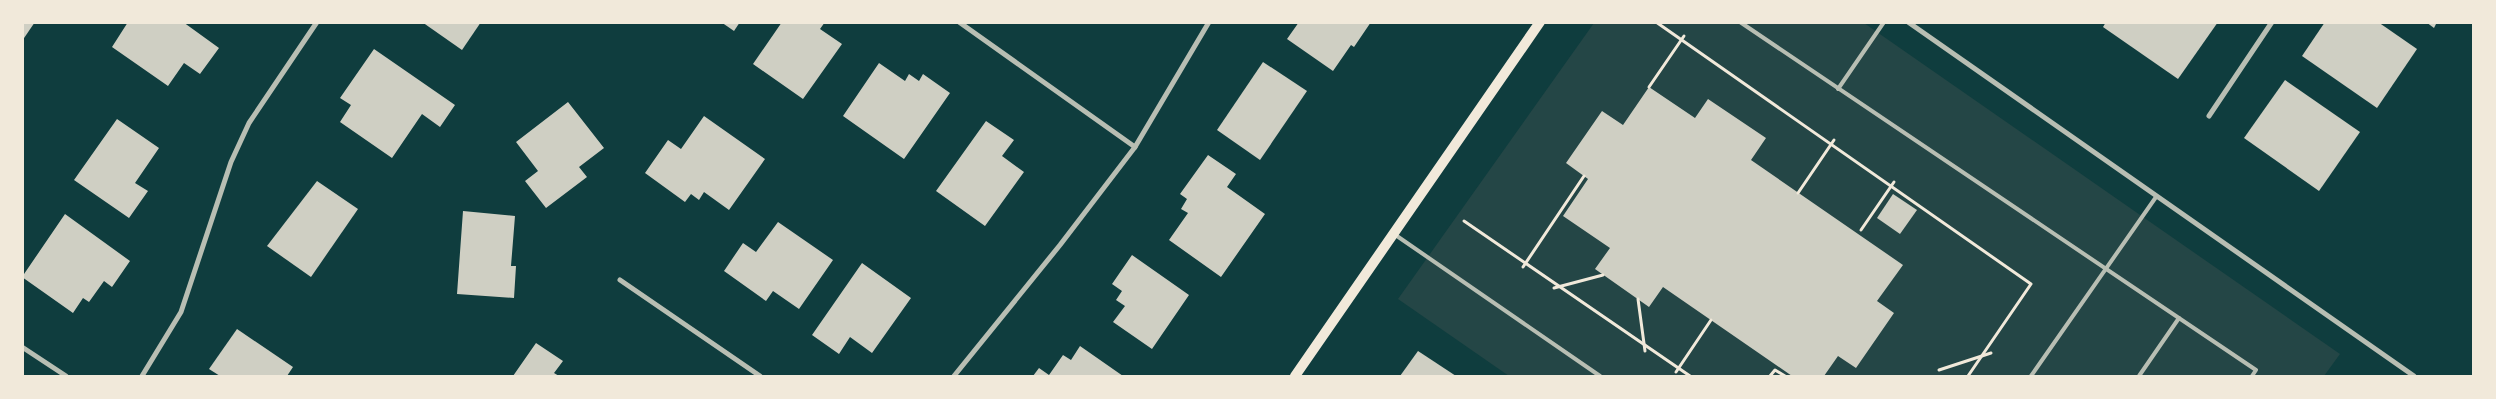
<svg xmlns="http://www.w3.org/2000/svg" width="2496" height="399" font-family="'Noto Serif',serif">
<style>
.green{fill:#244646}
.building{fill:#cfcfc3}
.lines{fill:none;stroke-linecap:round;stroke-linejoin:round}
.path{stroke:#f1e9da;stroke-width:3}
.service{stroke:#b8beb3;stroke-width:4}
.minor{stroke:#b8beb3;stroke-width:5}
.secondary{stroke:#f1e9da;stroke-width:10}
</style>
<rect width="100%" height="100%" fill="#0f3d3e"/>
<!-- green -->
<path class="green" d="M1594 23H1864L2340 354 2324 376H1509L1398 299Z"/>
<!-- building -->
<g class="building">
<path d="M22 22H35L22 41Z"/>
<path d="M128 22H183L219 48 200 74 184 63 168 86 112 47Z"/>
<path d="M422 22H481L462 50Z"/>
<path d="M721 22H740L734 31Z"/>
<path d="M782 22H825L820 29 842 44 803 99 753 64Z"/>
<path d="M1299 22H1371L1354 47 1351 45 1333 71 1287 39Z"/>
<path d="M2106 22H2218L2178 79 2103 27Z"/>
<path d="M2325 22H2378L2417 49 2377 108 2302 56Z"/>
<path d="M2426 22H2437L2434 28Z"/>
<path d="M374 49 455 105 440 127 422 114 392 158 340 122 351 105 340 98Z"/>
<path d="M1263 62 1307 91 1260 160 1217 130Z"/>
<path d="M879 63 905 81 909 74 919 81 923 74 950 93 904 159 843 116Z"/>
<path d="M2285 80 2360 132 2319 191 2244 138Z"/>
<path d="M1649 87 1695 118 1708 99 1766 138 1751 160 1903 265 1877 301 1894 313 1856 368 1838 356 1824 376H1792L1663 287 1649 307 1595 269 1610 248 1563 216 1588 179 1566 163 1602 111 1623 125Z"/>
<path d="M568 102 604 148 579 167 587 177 546 208 525 181 538 171 516 142Z"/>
<path d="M704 116 765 159 729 210 704 192 699 200 691 194 685 202 645 173 668 140 681 149Z"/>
<path d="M117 119 159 148 135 183 148 191 129 218 74 180Z"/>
<path d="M986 121 1014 140 1002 156 1024 172 985 226 936 191Z"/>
<path d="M1208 155 1236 174 1227 187 1265 214 1221 277 1169 240 1188 213 1181 209 1187 199 1180 194Z"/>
<path d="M317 181 358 209 311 277 267 246Z"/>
<path d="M1893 194 1917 210 1900 234 1877 218Z"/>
<path d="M463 211 515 216 511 266H516L514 298 457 294Z"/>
<path d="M65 214 130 261 112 287 104 281 89 302 83 298 73 313 22 277Z"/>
<path d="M778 222 833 260 799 309 773 291 766 301 724 271 743 243 756 252Z"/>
<path d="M1132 255 1189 295 1152 349 1113 322 1125 306 1116 300 1122 291 1112 284Z"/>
<path d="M862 263 911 298 872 353 850 337 839 354 812 335Z"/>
<path d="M237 329 293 367 287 376H220L209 369Z"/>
<path d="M536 343 563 361 554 373 559 376H513Z"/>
<path d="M1080 346 1123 376H1033L1039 368 1049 375 1063 355 1071 360Z"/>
<path d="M1418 351 1456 376H1400Z"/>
</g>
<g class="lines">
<!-- path -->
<g class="path">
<path d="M1656 22 2031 284 1968 376"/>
<path d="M1649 87 1684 36"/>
<path d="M1798 193 1834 140"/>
<path d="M1464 221 1690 376"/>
<path d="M1861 230 1894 182"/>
<path d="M1523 267 1584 176"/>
<path d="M1554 288 1603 275"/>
<path d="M1638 299 1645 351"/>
<path d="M1939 370 1991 353"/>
<path d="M1676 372 1711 320"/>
<path d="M1770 376 1775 370 1785 376"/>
</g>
<!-- service -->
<g class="service">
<path d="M1740 22 2256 370 2252 376"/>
<path d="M1838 89 1884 22"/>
<path d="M1394 234 1600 376"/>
<path d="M2031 376 2156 197"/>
<path d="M2139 376 2179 318"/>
</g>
<!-- minor -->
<g class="minor">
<path d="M959 22 1135 147"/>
<path d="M1908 22 2414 376"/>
<path d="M2209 116 2272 22"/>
<path d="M620 280 760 376"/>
<path d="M22 347 66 376"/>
<path d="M142 376 181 312 231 162 249 123 317 22"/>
<path d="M954 376 1060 245 1135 147 1209 22"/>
</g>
<!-- secondary -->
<path class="secondary" d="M1295 376 1540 22"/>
</g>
<!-- border -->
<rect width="2496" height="399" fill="none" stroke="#f1e9da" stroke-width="48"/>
</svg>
